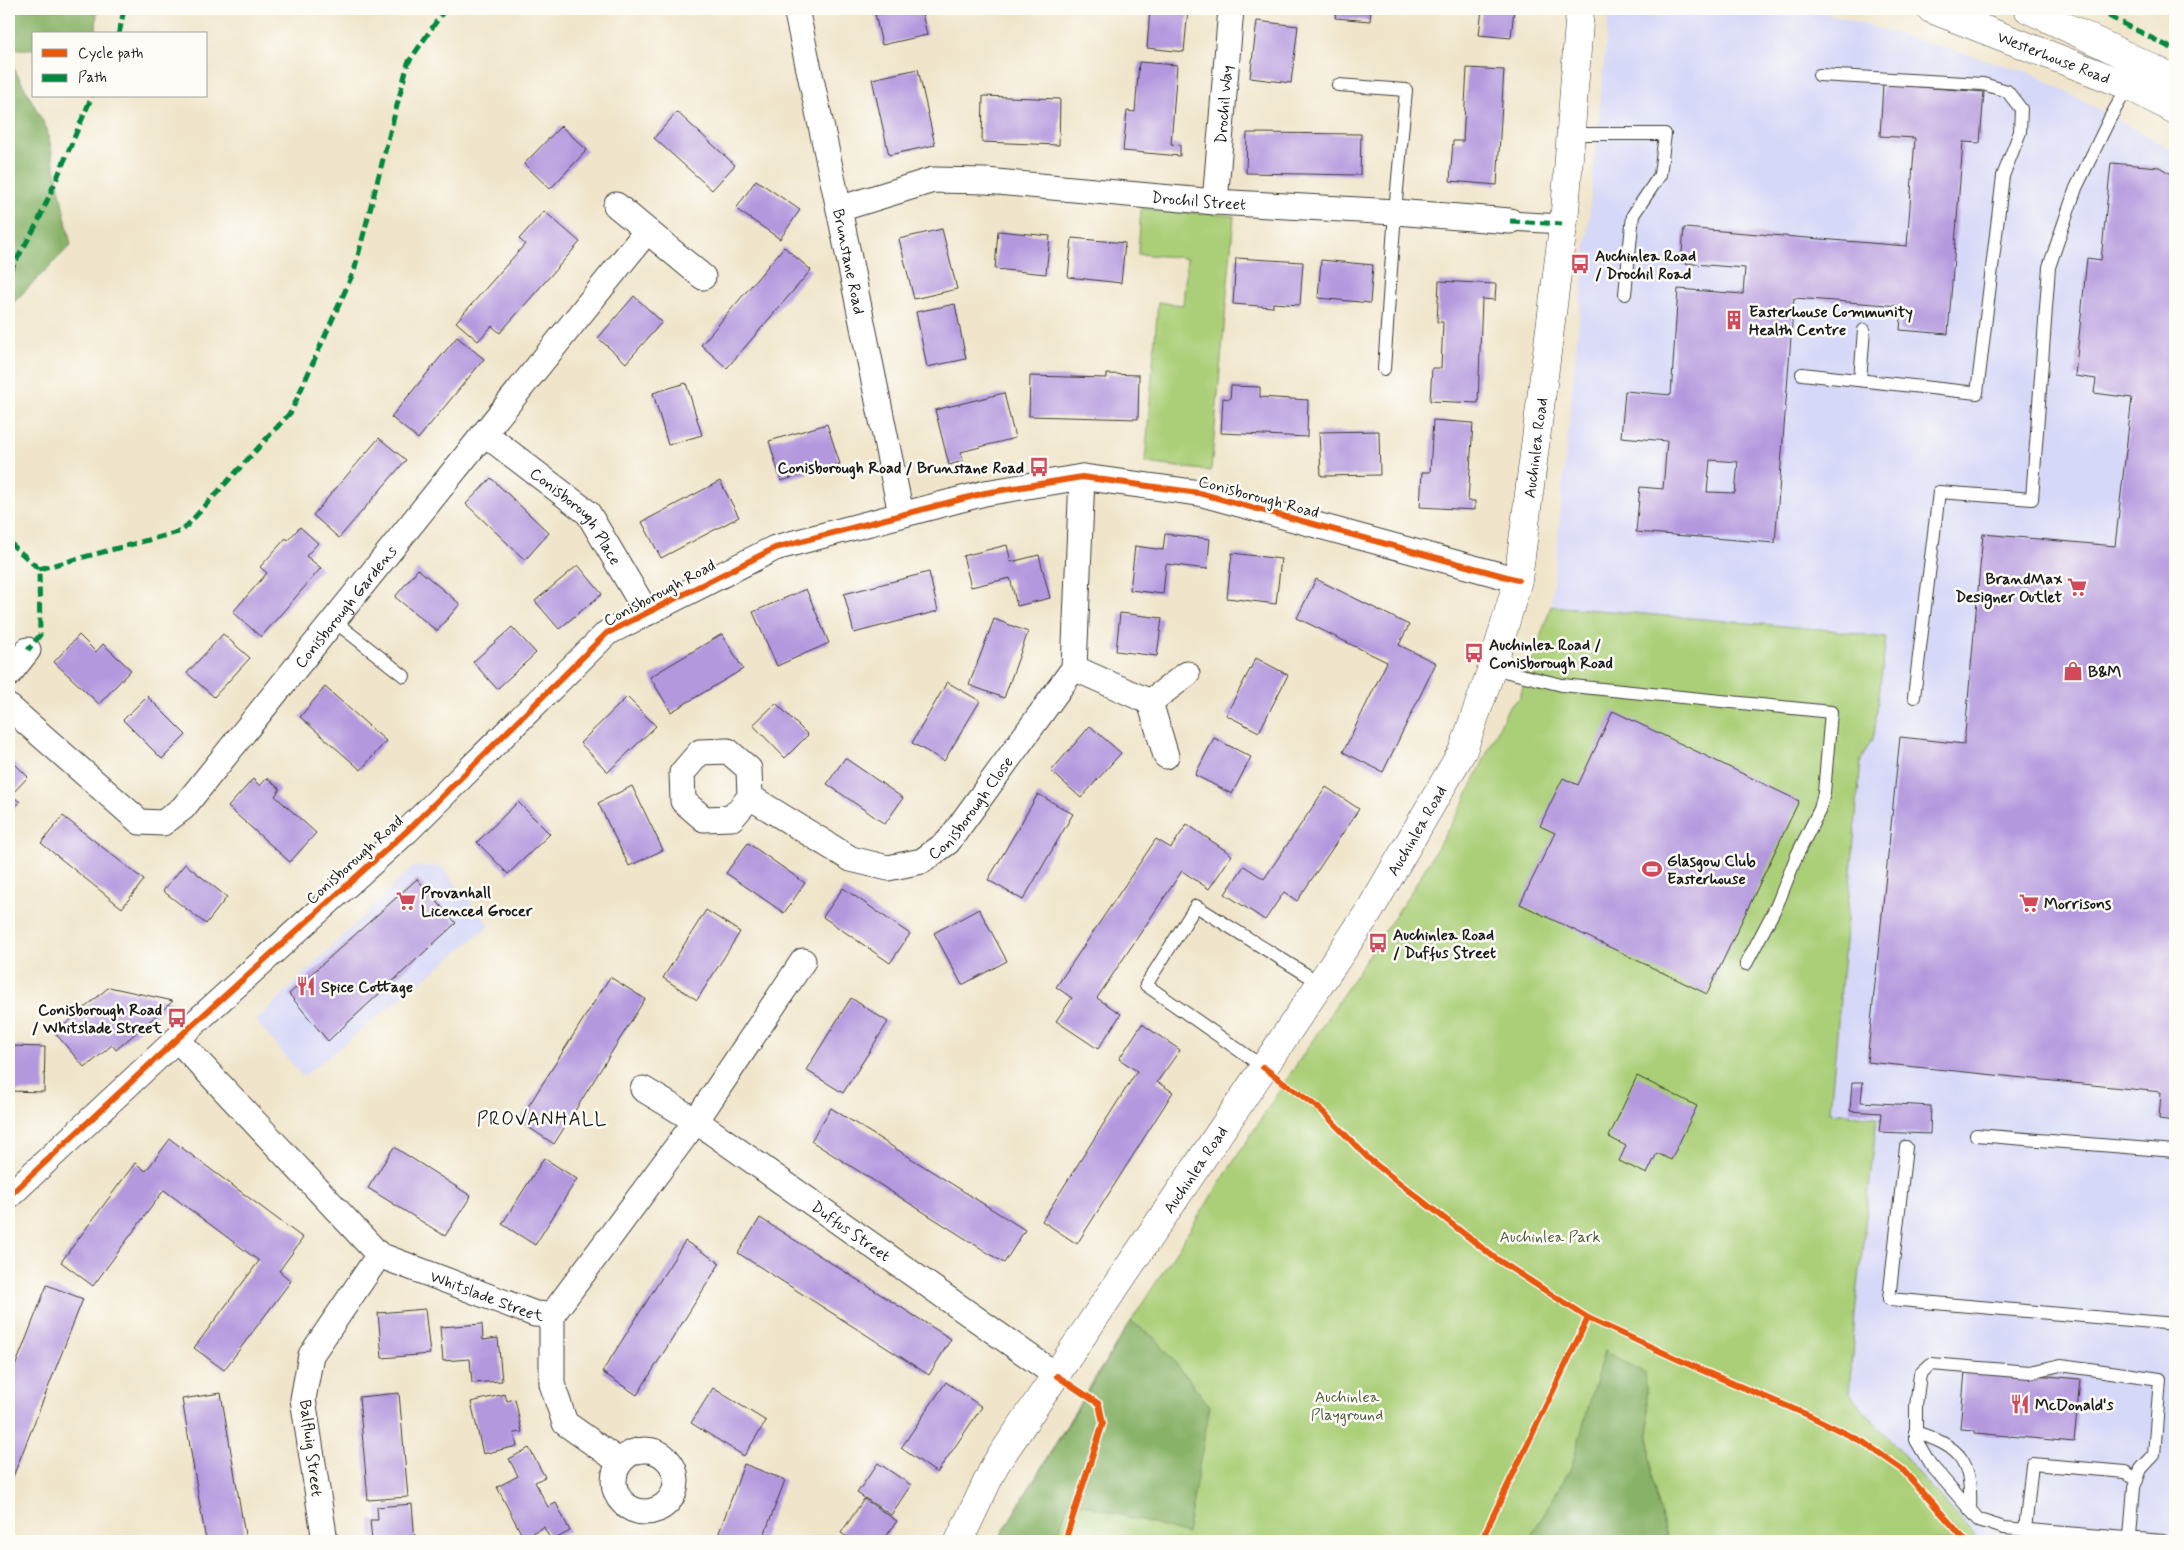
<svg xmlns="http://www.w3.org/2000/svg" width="2184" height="1550" font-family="Mynerve,sans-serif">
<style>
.built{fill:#d6d8f8}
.green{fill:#abcf78;stroke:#64764a}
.forest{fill:#88b268;stroke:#526742}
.building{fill:#b498de;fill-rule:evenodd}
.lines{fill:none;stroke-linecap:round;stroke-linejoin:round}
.service-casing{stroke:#3c3a36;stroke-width:14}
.pedestrian-casing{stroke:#3c3a36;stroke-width:21}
.minor-casing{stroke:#3c3a36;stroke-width:27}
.tertiary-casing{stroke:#3c3a36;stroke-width:29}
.service{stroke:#fff;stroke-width:12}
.pedestrian{stroke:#fff;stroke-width:19}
.minor{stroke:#fff;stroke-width:25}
.tertiary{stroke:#fff;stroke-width:28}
.quiet{stroke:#00873e;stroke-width:5;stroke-dasharray:10 5;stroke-linecap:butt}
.cycleway-casing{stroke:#fdfcf7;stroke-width:9}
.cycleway{stroke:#e8590c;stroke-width:6}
.labels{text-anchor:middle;stroke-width:5;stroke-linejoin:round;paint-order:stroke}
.street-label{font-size:16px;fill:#1c1c1c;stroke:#fdfcf7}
.poi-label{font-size:16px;font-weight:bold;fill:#1c1c1c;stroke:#fdfcf7;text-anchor:start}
.park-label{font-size:16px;fill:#4e5b3c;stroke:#fdfcf7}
.quarter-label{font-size:19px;letter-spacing:1px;fill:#1c1c1c;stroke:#fdfcf7}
</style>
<rect width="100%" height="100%" fill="#fdfcf7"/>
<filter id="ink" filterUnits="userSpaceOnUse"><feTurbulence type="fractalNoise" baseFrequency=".02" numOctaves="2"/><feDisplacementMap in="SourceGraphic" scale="10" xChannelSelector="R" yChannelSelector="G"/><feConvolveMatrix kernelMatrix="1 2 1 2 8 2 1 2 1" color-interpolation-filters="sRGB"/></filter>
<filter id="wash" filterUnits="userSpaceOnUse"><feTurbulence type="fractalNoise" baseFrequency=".0096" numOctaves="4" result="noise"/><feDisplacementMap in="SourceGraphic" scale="20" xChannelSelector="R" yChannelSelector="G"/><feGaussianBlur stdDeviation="1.12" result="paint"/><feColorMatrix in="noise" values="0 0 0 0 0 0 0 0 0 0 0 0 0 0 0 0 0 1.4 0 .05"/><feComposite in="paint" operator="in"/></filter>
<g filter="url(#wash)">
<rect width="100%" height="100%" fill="#f0e5ca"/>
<!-- built -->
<g class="built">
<path d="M1609 9H1812L2034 74 2175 151V1541H1979L1849 1394 1855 1315 1877 1117 1830 1113 1861 760 1874 735 1885 638 1830 630 1551 606Z"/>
<path d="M441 866 490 926 303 1077 256 1021 413 867Z"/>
</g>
<!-- green -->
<g class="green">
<path d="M1141 208 1234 216 1211 471 1145 463 1158 302 1183 305 1187 258 1138 254Z"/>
<path d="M1551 606 1830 630 1886 638 1874 735 1861 760 1830 1112 1877 1117 1855 1315 1849 1394 1979 1541H997L1101 1368 1281 1088 1416 884 1464 802 1509 706 1519 699Z"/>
</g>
<!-- forest -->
<g class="forest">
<path d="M9 9H97L96 34H34V49H9Z"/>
<path d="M9 59 47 129 71 245 9 307Z"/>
<path d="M1131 1321 1156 1339 1210 1406 1187 1534 1069 1500 1056 1541H997Z"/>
<path d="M1604 1351 1645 1373 1652 1480 1668 1541H1535L1531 1536 1572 1465Z"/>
</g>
<g id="blocks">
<!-- building -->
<g class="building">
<path d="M874 9H921L927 35 882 45Z"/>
<path d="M1150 9H1188L1184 52 1147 48Z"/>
<path d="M1336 9H1371L1370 21 1335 18Z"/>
<path d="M1482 9H1514L1511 38 1479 35Z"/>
<path d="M1257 21 1298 26 1291 83 1250 78Z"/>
<path d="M1139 62 1177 65 1171 144 1180 145V156L1123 151 1127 111 1135 112Z"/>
<path d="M1467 68 1504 70 1497 185 1450 181 1453 141H1463Z"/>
<path d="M918 69 935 145 889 155 872 79Z"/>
<path d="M1883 84 1984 92 1980 143 1963 142 1948 334 1900 330 1902 306 1794 298 1775 543 1636 532 1640 487 1663 489 1667 441 1621 437 1625 391 1671 395 1678 289 1743 294 1745 268 1681 263 1684 228 1907 246 1915 138 1880 136ZM1710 460 1738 462 1735 493 1707 492Z"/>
<path d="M983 96 1060 99 1059 145 982 142Z"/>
<path d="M677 112 735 165 712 190 654 138Z"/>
<path d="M561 126 587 150 550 189 524 164Z"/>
<path d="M1247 133 1361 134 1360 175 1246 173Z"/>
<path d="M2111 163 2159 167 2175 176V1121L2159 1119 2161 1092 1867 1062 1900 737 1964 744 1983 534 2115 546 2132 398 2094 393 2096 379 2075 376 2087 258 2101 260Z"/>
<path d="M756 180 800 210 780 239 736 209Z"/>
<path d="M544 211 580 242 500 333 492 326 478 341 456 322 525 244 519 239Z"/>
<path d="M942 229 957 289 914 299 899 239Z"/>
<path d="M998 231 1050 236 1046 274 995 269Z"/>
<path d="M1072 238 1125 243 1121 283 1068 277Z"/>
<path d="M784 247 811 270 727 368 701 345Z"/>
<path d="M1236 258 1303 262 1300 305 1273 303V307L1233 304Z"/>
<path d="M1321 260 1373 265 1370 303 1318 298Z"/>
<path d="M1439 281 1496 284 1495 300 1482 299 1478 403 1430 401 1432 368H1441L1443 322H1437Z"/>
<path d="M634 296 662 322 626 363 598 338Z"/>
<path d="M955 304 966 359 927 367 916 312Z"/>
<path d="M457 337 484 359 418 439 391 417Z"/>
<path d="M1107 374 1139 375 1138 419 1029 416 1030 376 1107 378Z"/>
<path d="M686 383 702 435 668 445 653 393Z"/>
<path d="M1231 386 1260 387V397L1308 400 1307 437 1221 433 1223 398 1230 399Z"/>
<path d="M1004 393 1015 438 961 452 963 461 949 465 935 410Z"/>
<path d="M1433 420 1473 423 1468 501H1475V510L1420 507 1422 472H1430Z"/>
<path d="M827 424 840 464 781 481 769 441Z"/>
<path d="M1379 431 1380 475 1321 476 1319 432Z"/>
<path d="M379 438 406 460 339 538 313 515Z"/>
<path d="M491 478 549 533 525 560 466 504Z"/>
<path d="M720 481 739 517 661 558 642 522Z"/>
<path d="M300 527 318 543 306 556 321 568 261 637 233 612 267 573 260 567 286 538 288 540Z"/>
<path d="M1165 534 1210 539 1207 569 1166 564 1163 594 1130 590 1135 546 1163 550Z"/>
<path d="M1007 545 1011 562 1039 555 1050 598 1017 606 1010 578 971 587 963 556Z"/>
<path d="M1232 553 1281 559 1276 604 1227 598Z"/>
<path d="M578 565 602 594 559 629 535 601Z"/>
<path d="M418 569 460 604 437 631 395 597Z"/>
<path d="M929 572 938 611 854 633 844 594Z"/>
<path d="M1316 579 1409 625 1399 645 1436 663 1383 772 1343 752 1387 662 1297 618Z"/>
<path d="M806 589 829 643 777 666 753 612Z"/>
<path d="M1120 613 1162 618 1157 656 1116 651Z"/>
<path d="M994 619 1028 632 1004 698 969 685Z"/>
<path d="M512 627 536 653 497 689 473 662Z"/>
<path d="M223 634 250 658 214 697 187 673Z"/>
<path d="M722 634 743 669 671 712 650 677Z"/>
<path d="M79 635 96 652 103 644 131 670 99 704 54 662Z"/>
<path d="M1256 658 1288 675 1259 732 1226 715Z"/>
<path d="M947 682 980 701 944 761 912 743Z"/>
<path d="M325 687 386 741 361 770 300 717Z"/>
<path d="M147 696 186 735 162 759 123 720Z"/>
<path d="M627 697 656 726 608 772 580 743Z"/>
<path d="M776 703 808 735 785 758 753 725Z"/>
<path d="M1613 711 1799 801 1707 994 1520 904 1555 833 1540 826 1552 800 1563 778 1578 785Z"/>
<path d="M1090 726 1121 753 1081 798 1051 771Z"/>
<path d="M1214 738 1251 757 1232 794 1195 775Z"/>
<path d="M9 758 28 777 11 795 20 802 9 814Z"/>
<path d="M845 758 903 798 885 824 827 784Z"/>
<path d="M267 778 280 789 275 796 316 833 290 862 228 807 253 779 260 786Z"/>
<path d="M632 786 663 850 629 866 598 803Z"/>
<path d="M1326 787 1359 809 1297 901 1284 892 1265 920 1225 894 1244 866 1264 879Z"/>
<path d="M1038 794 1073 814 1023 900 988 880Z"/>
<path d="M518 802 550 834 508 874 477 842Z"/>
<path d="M63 816 144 880 122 908 41 843Z"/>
<path d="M1187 824 1232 855 1209 889 1182 871 1097 998 1121 1014 1098 1049 1056 1021 1072 998 1056 987 1156 839 1171 848Z"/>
<path d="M748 843 805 883 784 913 726 873Z"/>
<path d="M185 864 227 897 206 924 163 891Z"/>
<path d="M417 879 456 923 328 1041 289 994Z"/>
<path d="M843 888 910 934 890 963 823 917Z"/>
<path d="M979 909 1007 961 962 985 934 933Z"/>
<path d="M706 910 740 932 697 1000 663 978Z"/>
<path d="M610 977 645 999 554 1144 519 1121Z"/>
<path d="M109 987 173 1001 116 1050 112 1045 85 1068 55 1033Z"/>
<path d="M851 998 888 1022 843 1093 806 1070Z"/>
<path d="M1142 1024 1180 1050 1157 1082 1173 1092 1077 1244 1042 1221 1137 1071 1119 1059Z"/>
<path d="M9 1046 45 1047 44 1092 9 1091Z"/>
<path d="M1637 1076 1697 1106 1671 1160 1657 1153 1647 1174 1619 1161 1626 1146 1609 1137Z"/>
<path d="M1852 1082H1863L1861 1102 1931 1106 1930 1134 1879 1132 1881 1113 1850 1111Z"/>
<path d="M831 1108 1025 1230 1004 1263 811 1141Z"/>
<path d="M170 1139 303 1238 279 1271 291 1281 224 1370 194 1348 259 1261 164 1190 93 1286 61 1262 135 1163 146 1171Z"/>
<path d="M394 1147 471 1196 445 1236 368 1188Z"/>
<path d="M544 1158 577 1179 535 1245 502 1224Z"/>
<path d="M760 1218 951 1339 929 1375 738 1253Z"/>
<path d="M685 1241 720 1263 637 1395 602 1372Z"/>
<path d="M47 1285 83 1299 9 1487V1382Z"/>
<path d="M425 1309 430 1354 382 1358 378 1313Z"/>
<path d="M482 1324 483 1340 498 1338 502 1381 472 1383 470 1359 443 1361 440 1327Z"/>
<path d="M1980 1370 2080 1379 2074 1442 1975 1433V1430L1960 1429 1965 1371Z"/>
<path d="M946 1382 982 1407 937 1473 901 1448Z"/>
<path d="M713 1388 766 1421 744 1456 691 1423Z"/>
<path d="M221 1393 246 1541H206L182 1399Z"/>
<path d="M399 1393 408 1497 368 1500 359 1397Z"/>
<path d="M505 1394 507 1401 515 1399 522 1432 514 1433 517 1446 483 1454 471 1402Z"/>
<path d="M529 1448 545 1477 535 1482 548 1507 556 1503 570 1531 551 1541 544 1527 523 1537 497 1487 518 1476 509 1459Z"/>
<path d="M878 1463 911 1485 891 1515 857 1493Z"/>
<path d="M744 1464 785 1480 762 1541H716Z"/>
<path d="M864 1499 897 1521 883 1541H849L850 1539 841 1533Z"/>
<path d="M412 1504 415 1541H372L370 1520H378L377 1507Z"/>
</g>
</g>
</g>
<g filter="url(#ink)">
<use href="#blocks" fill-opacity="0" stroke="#3c3a36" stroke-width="1"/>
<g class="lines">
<defs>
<g id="service">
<path d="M1338 85 1406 90 1395 212 1384 369"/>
<path d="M1569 134H1665L1660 175 1633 215 1625 294"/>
<path d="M1802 374 1977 393 2003 176 2020 132 2021 109 2007 91 1983 84 1819 75"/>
<path d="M1860 380 1864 330"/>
<path d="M334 621 404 676"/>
<path d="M1492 668 1562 685 1831 712 1824 793 1820 809 1797 855 1777 905 1746 964"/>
<path d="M1914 697 1939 492 2032 499 2049 267 2076 188 2110 118 2130 83"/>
<path d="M1263 1067 1146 985 1196 906 1320 983"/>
<path d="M1976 1135 2175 1151"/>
<path d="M1906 1147 1889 1299 2175 1324"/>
<path d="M1915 1432C1962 1447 1972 1461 1970 1510"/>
<path d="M2025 1530 2032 1464 2126 1472 2137 1480"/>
<path d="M2130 1537 2134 1487 2141 1469 2154 1455 2160 1379 2061 1365 2030 1372 1931 1364 1920 1374 1916 1406V1440L1930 1464 1979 1520 2004 1528 2163 1541"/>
</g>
<path id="pedestrian" d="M1510 221 1562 224"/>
<g id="minor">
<path id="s1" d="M796 9 839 209 901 514"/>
<path id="s2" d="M1215 202 1231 9"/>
<path d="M616 205 703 277"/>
<path id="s3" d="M839 209 933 180 986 181 1215 202 1395 212 1510 221"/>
<path id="s4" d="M485 434 588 513 647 613"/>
<path d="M1074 668 1150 702"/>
<path d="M9 674 28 650"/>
<path id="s5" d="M9 707 140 822 163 823 183 808 647 231"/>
<path d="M728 751 749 769 750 797 732 818 704 819 683 801 682 773 700 752Z"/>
<path d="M1166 756 1150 702 1187 674"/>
<path id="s6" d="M750 797 851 859 888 868 922 861 948 842 1074 668 1082 477"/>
<path id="s7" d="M177 1039 379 1255 535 1314 552 1315 696 1121 803 961"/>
<path id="s8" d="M643 1089 696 1121 1057 1376"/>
<path d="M9 1196 177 1039 407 831 607 633 775 548 985 493 1082 477 1199 493 1518 580"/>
<path d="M552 1315V1384L565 1423 620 1462"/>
<circle cx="645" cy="1481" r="31"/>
<path d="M325 1541 303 1399 311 1355 379 1255"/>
</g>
<g id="tertiary">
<path id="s9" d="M1931 9 2129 86 2175 110"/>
<path d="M2028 9 2175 79"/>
<path id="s10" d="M959 1541 995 1465 1370 910 1463 750 1492 668 1518 580 1565 211 1580 9"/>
</g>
</defs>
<!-- service casing -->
<use href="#service" class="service-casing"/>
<!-- pedestrian casing -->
<use href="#pedestrian" class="pedestrian-casing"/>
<!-- minor casing -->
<use href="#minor" class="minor-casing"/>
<!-- tertiary casing -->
<use href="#tertiary" class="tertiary-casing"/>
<!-- service -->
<use href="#service" class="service"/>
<!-- pedestrian -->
<use href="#pedestrian" class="pedestrian"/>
<!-- minor -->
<use href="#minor" class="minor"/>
<!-- tertiary -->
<use href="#tertiary" class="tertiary"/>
<!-- quiet -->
<g class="quiet">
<path d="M2095 9 2175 50"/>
<path d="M119 34 124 9"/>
<path d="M1510 221 1562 224"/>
<path d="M9 273 38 222 92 96"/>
<path d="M9 542 39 569 40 635 28 650"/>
<path d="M39 569 182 531 291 412 354 271 408 63 445 9"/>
</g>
<defs>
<g id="cycleway">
<path d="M1263 1067 1321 1110 1369 1159 1495 1258 1588 1318 1699 1369 1808 1415 1863 1442 1902 1469 1966 1541"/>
<path d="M9 1196 177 1039 407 831 607 633 775 548 985 493 1082 477 1199 493 1518 580"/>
<path d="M1057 1376 1099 1404 1103 1423 1065 1541"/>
<path d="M1481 1541 1588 1318"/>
</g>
</defs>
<!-- cycleway casing -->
<use href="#cycleway" class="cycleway-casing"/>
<!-- cycleway -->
<use href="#cycleway" class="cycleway"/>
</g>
</g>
<!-- icons -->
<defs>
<symbol id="bus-bare" viewBox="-9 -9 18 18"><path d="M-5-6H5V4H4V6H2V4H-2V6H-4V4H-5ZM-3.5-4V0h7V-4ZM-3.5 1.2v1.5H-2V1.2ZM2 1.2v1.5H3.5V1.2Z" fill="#d1495b" stroke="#fdfcf7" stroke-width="2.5" paint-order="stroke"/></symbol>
<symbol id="building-bare" viewBox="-9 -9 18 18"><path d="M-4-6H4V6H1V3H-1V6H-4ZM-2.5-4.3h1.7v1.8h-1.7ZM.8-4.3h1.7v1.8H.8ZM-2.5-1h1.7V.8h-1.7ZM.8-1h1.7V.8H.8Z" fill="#d1495b" stroke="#fdfcf7" stroke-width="2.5" paint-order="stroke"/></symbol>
<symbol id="supermarket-bare" viewBox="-9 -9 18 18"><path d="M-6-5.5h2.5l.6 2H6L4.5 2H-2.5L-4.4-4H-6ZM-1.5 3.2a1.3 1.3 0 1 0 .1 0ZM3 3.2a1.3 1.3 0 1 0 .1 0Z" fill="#d1495b" stroke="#fdfcf7" stroke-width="2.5" paint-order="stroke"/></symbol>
<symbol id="shop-bare" viewBox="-9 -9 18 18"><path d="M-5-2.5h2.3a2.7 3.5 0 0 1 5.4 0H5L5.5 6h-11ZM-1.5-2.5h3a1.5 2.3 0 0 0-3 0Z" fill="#d1495b" stroke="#fdfcf7" stroke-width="2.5" paint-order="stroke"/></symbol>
<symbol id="stadium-bare" viewBox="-9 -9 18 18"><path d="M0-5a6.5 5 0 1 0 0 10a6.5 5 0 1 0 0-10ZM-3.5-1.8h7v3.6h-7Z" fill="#d1495b" stroke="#fdfcf7" stroke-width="2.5" paint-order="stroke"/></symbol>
<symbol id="restaurant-bare" viewBox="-9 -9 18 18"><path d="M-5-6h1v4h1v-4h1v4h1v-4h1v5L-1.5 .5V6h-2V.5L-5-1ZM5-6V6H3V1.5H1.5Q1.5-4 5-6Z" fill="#d1495b" stroke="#fdfcf7" stroke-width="2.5" paint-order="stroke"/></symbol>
</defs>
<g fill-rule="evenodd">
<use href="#bus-bare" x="1566" y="250" width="28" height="28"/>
<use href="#building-bare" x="1720" y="306" width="28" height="28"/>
<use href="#bus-bare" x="1025" y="453" width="28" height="28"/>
<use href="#supermarket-bare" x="2063" y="573" width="28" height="28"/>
<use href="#bus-bare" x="1460" y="639" width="28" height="28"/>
<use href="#shop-bare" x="2059" y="657" width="28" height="28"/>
<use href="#stadium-bare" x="1638" y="855" width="28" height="28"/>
<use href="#supermarket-bare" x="392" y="887" width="28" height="28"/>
<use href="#supermarket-bare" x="2015" y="889" width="28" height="28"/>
<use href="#bus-bare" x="1364" y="929" width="28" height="28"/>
<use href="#restaurant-bare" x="292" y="972" width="28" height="28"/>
<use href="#bus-bare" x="163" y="1004" width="28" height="28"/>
<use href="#restaurant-bare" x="2006" y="1390" width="28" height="28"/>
</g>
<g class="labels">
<!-- street labels -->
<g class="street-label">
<text dy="6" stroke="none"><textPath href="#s9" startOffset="132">Westerhouse Road</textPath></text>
<text dy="6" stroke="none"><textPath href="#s2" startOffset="98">Drochil Way</textPath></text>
<text dy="6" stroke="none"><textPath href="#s3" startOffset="365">Drochil Street</textPath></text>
<text dy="6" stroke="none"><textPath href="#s1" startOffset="258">Brunstane Road</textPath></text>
<text dy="6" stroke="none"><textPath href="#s10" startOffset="1251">Auchinlea Road</textPath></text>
<text transform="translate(1259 496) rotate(15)" y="6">Conisborough Road</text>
<text dy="6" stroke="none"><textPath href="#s4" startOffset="124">Conisborough Place</textPath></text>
<text transform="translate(659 592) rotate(-28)" y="6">Conisborough Road</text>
<text dy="6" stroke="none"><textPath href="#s5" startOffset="481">Conisborough Gardens</textPath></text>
<text dy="6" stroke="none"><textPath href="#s6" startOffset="264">Conisborough Close</textPath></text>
<text dy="6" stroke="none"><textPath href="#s10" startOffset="846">Auchinlea Road</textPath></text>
<text transform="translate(354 859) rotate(-42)" y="6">Conisborough Road</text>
<text dy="6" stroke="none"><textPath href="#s10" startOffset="441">Auchinlea Road</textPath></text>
<text dy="6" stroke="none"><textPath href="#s8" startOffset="252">Duffus Street</textPath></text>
<text dy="6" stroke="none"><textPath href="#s7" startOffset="411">Whitslade Street</textPath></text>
<text transform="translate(312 1448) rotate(83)" y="6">Balfluig Street</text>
</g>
<!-- poi labels -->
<g class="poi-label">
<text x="1595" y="261">Auchinlea Road<tspan x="1595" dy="18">/ Drochil Road</tspan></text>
<text x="1749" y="317">Easterhouse Community<tspan x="1749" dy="18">Health Centre</tspan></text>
<text x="1024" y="473" text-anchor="end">Conisborough Road / Brunstane Road</text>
<text x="2062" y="584" text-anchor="end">BrandMax<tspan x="2062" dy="18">Designer Outlet</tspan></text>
<text x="1489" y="650">Auchinlea Road /<tspan x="1489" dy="18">Conisborough Road</tspan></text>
<text x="2088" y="677">B&amp;M</text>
<text x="1667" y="866">Glasgow Club<tspan x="1667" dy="18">Easterhouse</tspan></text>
<text x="421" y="898">Provanhall<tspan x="421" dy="18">Licenced Grocer</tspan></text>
<text x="2044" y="909">Morrisons</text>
<text x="1393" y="940">Auchinlea Road<tspan x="1393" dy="18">/ Duffus Street</tspan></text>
<text x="321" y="992">Spice Cottage</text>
<text x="162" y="1015" text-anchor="end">Conisborough Road<tspan x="162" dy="18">/ Whitslade Street</tspan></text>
<text x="2035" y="1410">McDonald's</text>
</g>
<!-- park labels -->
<g class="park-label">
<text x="1550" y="1242">Auchinlea Park</text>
<text x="1347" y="1402">Auchinlea<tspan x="1347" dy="18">Playground</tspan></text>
</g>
<!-- quarter labels -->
<g class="quarter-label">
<text x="542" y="1125">PROVANHALL</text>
</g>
</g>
<!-- margin -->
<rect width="2184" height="1550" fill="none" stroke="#fdfcf7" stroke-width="30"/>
<!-- legend -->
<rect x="32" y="32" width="175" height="65" fill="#fdfcf7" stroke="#a3a29f"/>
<rect x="42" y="49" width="25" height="8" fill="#e8590c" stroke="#a3a29f"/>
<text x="78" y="58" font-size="15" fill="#1c1c1c">Cycle path</text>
<rect x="42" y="74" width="25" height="8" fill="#00873e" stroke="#a3a29f"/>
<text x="78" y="82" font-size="15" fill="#1c1c1c">Path</text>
</svg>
